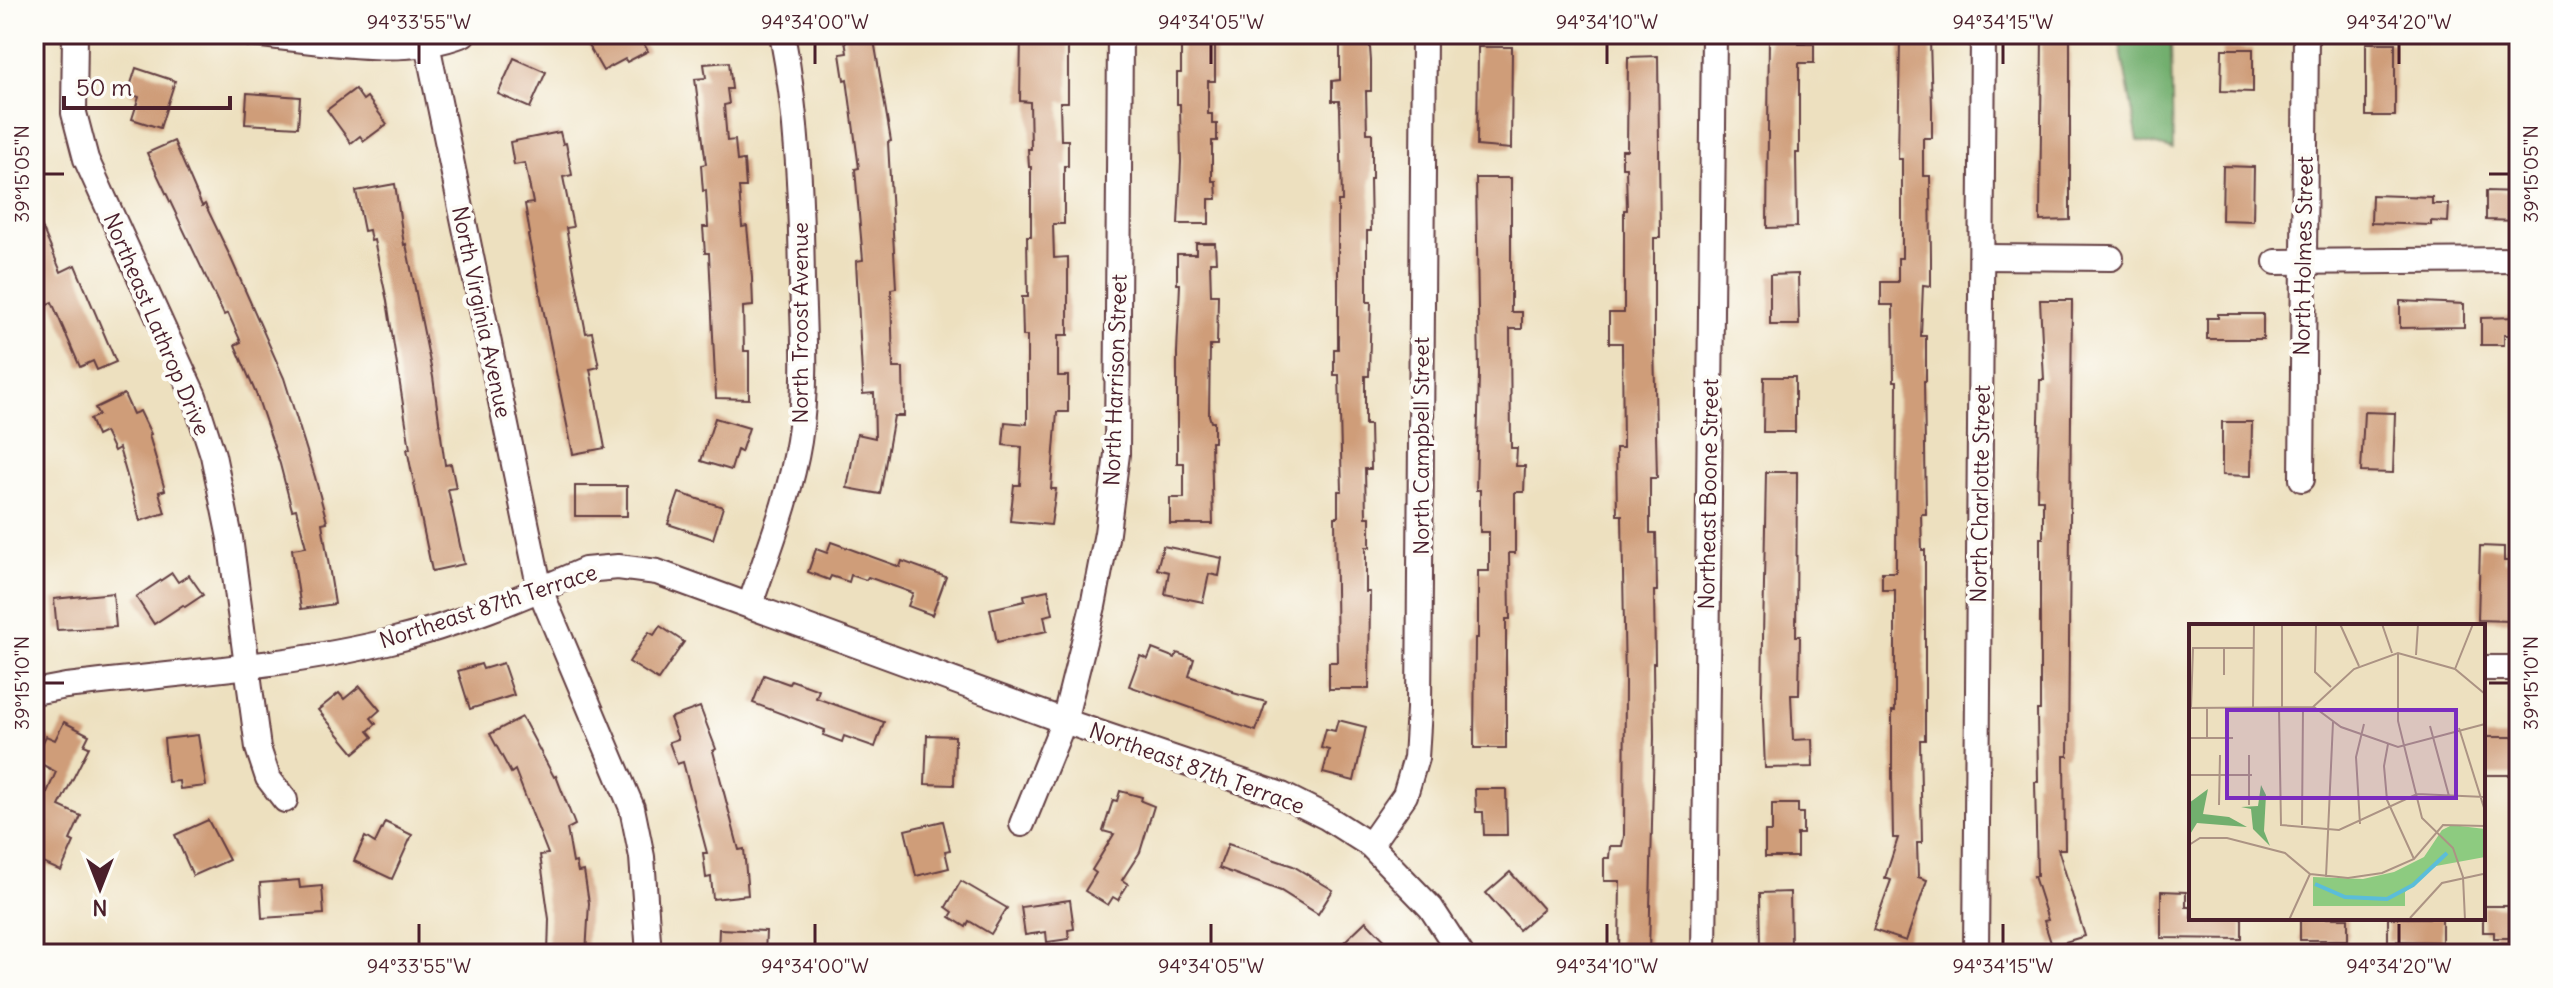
<svg xmlns="http://www.w3.org/2000/svg" width="2553" height="988" font-family="Delius,sans-serif">
<style>
.forest{fill:#72af6e;stroke:#5e674c;stroke-width:2}
.building{fill:#cf9d79}
.lines{fill:none;stroke-linecap:round;stroke-linejoin:round}
.minor-casing{stroke:#623c41;stroke-width:28}
.minor{stroke:#fff;stroke-width:24}
.ticks{fill:none;stroke:#4a1f2b;stroke-width:3}
.labels{text-anchor:middle;stroke-width:8;stroke-linejoin:round;paint-order:stroke}
.street-label{font-size:22px;fill:#4a1f2b;stroke:#fdfcf7}
.inset-river{fill:none;stroke:#5bbdd9;stroke-width:4}
.inset-road{fill:none;stroke:#ac9384;stroke-width:2}
.view{fill:#7b2cbf;fill-opacity:0.15;stroke:#7b2cbf;stroke-width:4}
.inset-edge{fill:none;stroke:#4a1f2b;stroke-width:4}
.neatline{fill:none;stroke:#4a1f2b;stroke-width:3}
.ticks-label{font-size:20px;text-anchor:middle;fill:#4a1f2b}
</style>
<rect width="100%" height="100%" fill="#fdfcf7"/>
<filter id="ink" filterUnits="userSpaceOnUse"><feTurbulence type="fractalNoise" baseFrequency=".0125" numOctaves="2"/><feDisplacementMap in="SourceGraphic" scale="16" xChannelSelector="R" yChannelSelector="G"/><feConvolveMatrix kernelMatrix="1 2 1 2 8 2 1 2 1" color-interpolation-filters="sRGB"/></filter>
<filter id="wash" filterUnits="userSpaceOnUse"><feTurbulence type="fractalNoise" baseFrequency=".006" numOctaves="4" result="noise"/><feDisplacementMap in="SourceGraphic" scale="32" xChannelSelector="R" yChannelSelector="G"/><feGaussianBlur stdDeviation="1.8" result="paint"/><feColorMatrix in="noise" values="0 0 0 0 0 0 0 0 0 0 0 0 0 0 0 0 0 1.4 0 .05"/><feComposite in="paint" operator="in"/></filter>
<g filter="url(#wash)">
<rect width="100%" height="100%" fill="#ede0bf"/>
<!-- forest -->
<path class="forest" d="M2118 34H2174L2171 42 2173 149 2138 141Z"/>
<g id="blocks">
<!-- building -->
<g class="building">
<path d="M598 34H638L648 51 627 62 625 59 603 71 586 41Z"/>
<path d="M844 34H873L891 141 888 142 896 288 891 289 893 368H903L904 416H894L880 494 847 488 857 434 875 438 874 393 863 394 856 261 863 260 855 169 859 168 847 79 844 80 840 54 847 53Z"/>
<path d="M1021 34H1068V102H1060L1061 140H1068V166H1064V224H1053L1054 258 1068 257V335H1058V376H1068V412H1057L1051 489H1056L1051 525 1010 521 1014 485H1020L1022 447 1003 445 1005 422 1027 424V336H1023L1022 297H1028L1027 236H1031V167H1029L1028 149H1031L1030 102 1020 101Z"/>
<path d="M1181 34H1215V81H1208V114H1212V124H1217V141H1212V181H1216L1217 199H1209V224H1178L1181 162 1180 104H1177V73H1181Z"/>
<path d="M1340 34H1369L1371 61V91H1366L1367 133H1372V179H1370L1371 231H1367V302H1371L1369 376H1365V425H1370L1371 469H1365L1366 517H1370V547H1366V592H1370L1369 689H1329V662H1337L1335 517H1338V491H1342L1339 375H1334V349H1338V201H1342L1340 109 1339 101H1332V81L1340 80Z"/>
<path d="M1769 34H1799V44H1814V63H1799V153H1796L1797 227 1767 228Z"/>
<path d="M2042 34H2070V220L2040 221Z"/>
<path d="M1900 40H1930L1932 108V138H1923V176H1930L1931 258V286L1923 285 1921 336H1926V381H1924L1926 514H1921L1922 550H1925V740H1920L1922 843H1917L1918 877 1927 880 1906 941 1873 930 1891 880 1885 878 1898 838H1893L1892 777V711H1895V590H1882V572H1896L1897 381H1894L1893 305H1881V282H1898V258H1902V159H1898Z"/>
<rect x="2366" y="43" width="29" height="73"/>
<path d="M1478 47H1512L1511 149 1477 146Z"/>
<path d="M2222 49H2253V92L2221 91Z"/>
<path d="M1658 56 1660 238H1654V343L1657 478H1650V533H1656L1657 591H1654L1655 663H1653L1654 737 1649 954H1619L1620 881H1604V858H1609L1610 846H1622L1624 836 1625 683 1622 515H1617L1616 448H1623L1622 343H1609V313H1624V210H1627L1626 167H1622V150H1627L1628 57Z"/>
<path d="M514 58 546 72 530 108 498 94Z"/>
<path d="M729 62 732 89H727L729 104 724 105 727 141 735 140 737 161 744 160 746 187H739L742 227 747 226 752 278 753 306 743 307 744 351H749V399L716 398 709 253H705L703 227H708L706 190 703 191 701 165 706 164 695 79 706 78 704 64Z"/>
<path d="M136 68 175 81 160 128 132 119 139 97 128 93Z"/>
<path d="M355 89 363 100 367 97 387 124 364 141 360 136 351 143 327 110Z"/>
<path d="M247 93 300 97 298 127 245 124Z"/>
<path d="M560 132 563 144 566 143 572 175 563 177 573 227 566 228 586 333 592 332 599 367 590 369 605 448 573 454 528 235 530 234 525 204 533 203 525 163 514 165 510 142Z"/>
<path d="M174 141 202 206 205 204 229 254 284 378 315 477 327 522 322 523 335 604 301 609 292 549 306 547 296 509 292 510 280 464 257 396 235 345 241 342 228 313 224 315 147 153Z"/>
<path d="M2223 166 2254 167 2253 221 2222 220Z"/>
<path d="M1476 178H1511V312H1522V329H1510L1511 448H1517L1516 466H1525L1524 492H1515V553H1509L1510 619H1506V748H1474L1475 638H1478V571H1489V532H1480V490H1476L1479 375Z"/>
<path d="M395 184 404 245 406 244 433 377 445 465 451 464 456 488 448 489 464 564 432 571 407 449H410L387 301 374 240 371 241 369 230 364 231 356 191Z"/>
<path d="M2486 191 2519 192V221L2486 220Z"/>
<path d="M2372 195 2432 197V204H2449L2448 222 2431 221V225L2371 223Z"/>
<path d="M34 208 61 272 75 265 116 362 97 370 93 361 80 367 52 302 34 310Z"/>
<path d="M1196 243H1215L1216 262H1210L1211 295H1218L1217 345H1210L1209 415 1211 422H1214V442H1211L1213 524H1170V498H1184V463H1177V353L1180 284H1177V254H1196Z"/>
<path d="M1798 274 1799 325H1770V275Z"/>
<path d="M2040 300H2072L2068 756H2064L2065 849H2058L2085 936 2052 946 2044 921 2048 920 2034 876H2037L2035 782H2038L2037 710H2040V538H2043V500H2037L2040 380H2044Z"/>
<path d="M2400 301 2464 304V327L2400 328Z"/>
<path d="M2218 314H2263V339H2207V318H2218Z"/>
<path d="M2519 317V335H2504V345H2481V318Z"/>
<path d="M1764 377H1795V432H1763Z"/>
<path d="M124 394 133 414 140 411 151 434 149 435 165 490 159 492 165 513 140 521 119 448 114 451 105 432 97 436 90 419 99 415 95 408Z"/>
<path d="M2364 412 2395 413 2393 473 2361 472Z"/>
<path d="M715 418 749 428 741 452 737 450 731 470 701 461Z"/>
<path d="M2222 422H2252L2251 476 2222 475Z"/>
<path d="M1766 472H1797L1796 636H1800L1799 695H1791L1793 740 1812 739 1813 767 1765 768 1762 694Z"/>
<rect x="575" y="486" width="52" height="30"/>
<path d="M679 493 723 507 713 539 668 524Z"/>
<path d="M831 542 900 567 902 561 946 577 932 615 908 606 913 593 868 577 866 580 851 575 849 582 831 576 829 580 808 572 816 549 827 553Z"/>
<path d="M1163 546 1222 558 1219 576 1209 574 1203 602 1165 594 1169 572 1157 569Z"/>
<path d="M2480 546 2504 547V561H2519V601H2510V621L2478 620Z"/>
<path d="M172 573 178 582 189 575 203 595 185 607 183 605 154 624 136 597Z"/>
<path d="M1048 590 1053 614 1044 616 1047 631 997 642 990 609 1025 601 1024 595Z"/>
<path d="M113 593 116 627 57 630 54 599Z"/>
<path d="M660 626 684 642 658 680 629 662 649 632 654 635Z"/>
<path d="M1152 649 1175 658 1177 653 1194 659 1189 676 1233 691V693L1266 702 1256 731 1129 686 1140 656 1148 659Z"/>
<path d="M503 663 514 695 470 709 458 671 481 664 483 669Z"/>
<path d="M764 675 789 684 791 680 819 690 816 698 884 722 875 747 844 736 842 742 823 735 825 730 753 703Z"/>
<path d="M360 686 380 710 371 718 376 724 368 731 373 737 354 753 318 710 339 693 344 699Z"/>
<path d="M700 707 716 749 713 751 739 850 744 849 748 895 713 899 711 877 706 878 703 853H707L683 762 677 764 669 742 678 739 670 718Z"/>
<path d="M522 717 554 777 556 776 575 825 567 829 573 863 576 862 578 872 584 871 589 903 586 954H548L549 919 540 855 548 854 515 770 511 773 490 734Z"/>
<path d="M1338 720 1366 727 1354 781 1323 773 1329 750 1321 748 1326 729 1335 731Z"/>
<path d="M64 722 89 735 84 745 89 747 59 806 81 816 70 840 74 842 61 871 34 859V822L56 772 34 760 46 736 55 740Z"/>
<path d="M198 735 206 786 180 789 179 781 168 782 164 739Z"/>
<path d="M927 735 955 736 954 785 925 784Z"/>
<path d="M2485 737H2519V771H2516V775H2485Z"/>
<path d="M1475 789H1506L1507 835H1484L1483 812H1476Z"/>
<path d="M1120 791 1142 797 1141 801 1154 806 1140 852 1122 880 1128 884 1118 900 1113 897 1108 905 1085 891 1096 873 1092 870 1114 834 1103 831 1113 800 1117 801Z"/>
<path d="M1772 804H1798V813H1803V834H1797V857H1765V832H1772Z"/>
<path d="M208 820 229 860 193 876 175 835Z"/>
<path d="M943 821 950 850 945 851 949 868 916 876 905 830Z"/>
<path d="M385 822 412 835 392 879 354 861 365 837 375 843Z"/>
<path d="M1228 844 1293 866 1333 890 1318 914 1281 891 1219 868Z"/>
<path d="M1510 872 1543 909 1519 930 1486 893Z"/>
<path d="M299 880 300 888 322 886 324 914 262 918 260 883Z"/>
<path d="M961 881 1007 908 991 934 969 921 966 927 950 917 953 912 946 907Z"/>
<path d="M2161 891 2186 892V907H2191V918H2242V939L2161 938Z"/>
<path d="M1790 892 1791 947H1761L1760 893Z"/>
<path d="M1070 900 1074 929 1068 930 1069 939 1047 942 1046 932 1025 935 1021 907Z"/>
<path d="M2483 906H2519V938H2494V932H2483Z"/>
<rect x="2300" y="918" width="48" height="22"/>
<path d="M2388 918H2442V942L2388 941Z"/>
<path d="M1366 921 1398 954H1354L1343 943Z"/>
<path d="M719 929 766 931 765 954H718Z"/>
</g>
</g>
</g>
<g filter="url(#ink)">
<use href="#blocks" fill-opacity="0" stroke="#623c41" stroke-width="2"/>
<g class="lines">
<defs>
<g id="minor">
<path d="M75 34 74 113 86 159 194 396 213 455 230 538 258 748 268 778 285 800"/>
<path d="M251 34C317 40 401 59 463 34"/>
<path d="M425 34 540 590 632 808 642 857 649 954"/>
<path d="M1982 257 2111 258"/>
<path d="M2276 262 2519 260"/>
<path d="M2302 479 2306 34"/>
<path d="M750 605C768 551 790 497 799 441 807 389 804 335 802 283 801 200 798 116 782 34"/>
<path d="M2483 668H2519"/>
<path d="M34 692 66 686C174 673 285 667 391 641 457 625 523 597 585 570L618 567 657 572 1064 721 1282 795 1326 817 1370 845 1431 908 1461 954"/>
<path d="M1022 824 1064 721 1093 606 1107 533 1117 454 1120 34"/>
<path d="M1370 845 1405 795 1416 758 1419 709 1424 34"/>
<path d="M1704 954 1714 34"/>
<path d="M1976 954 1983 34"/>
</g>
</defs>
<!-- minor casing -->
<use href="#minor" class="minor-casing"/>
<!-- minor -->
<use href="#minor" class="minor"/>
</g>
</g>
<!-- ticks -->
<path class="ticks" d="M419 44V64M815 44V64M1211 44V64M1607 44V64M2003 44V64M2399 44V64M44 174H64M2489 174H2509M44 683H64M2489 683H2509M419 924V944M815 924V944M1211 924V944M1607 924V944M2003 924V944M2399 924V944"/>
<g class="labels">
<!-- street labels -->
<g class="street-label">
<text transform="translate(2303 256) rotate(-89)" y="8">North Holmes Street</text>
<text transform="translate(482 312) rotate(78)" y="8">North Virginia Avenue</text>
<text transform="translate(800 323) rotate(-90)" y="8">North Troost Avenue</text>
<text transform="translate(157 324) rotate(67)" y="8">Northeast Lathrop Drive</text>
<text transform="translate(1115 380) rotate(-88)" y="8">North Harrison Street</text>
<text transform="translate(1421 446) rotate(-90)" y="8">North Campbell Street</text>
<text transform="translate(1708 494) rotate(-89)" y="8">Northeast Boone Street</text>
<text transform="translate(1980 494) rotate(-89)" y="8">North Charlotte Street</text>
<text transform="translate(488 606) rotate(-18)" y="8">Northeast 87th Terrace</text>
<text transform="translate(1197 768) rotate(20)" y="8">Northeast 87th Terrace</text>
</g>
</g>
<!-- overview -->
<g transform="translate(2189 624)">
<rect width="296" height="296" fill="#ede0bf"/>
<path d="M263 201 296 205V233L247 242 216 268V282H124V253L174 255 205 248 235 233 253 206Z" fill="#8dcb80"/>
<path d="M72 161 77 171 75 207 81 222 64 205 62 185 52 183 69 182ZM19 165 14 190 40 193 58 203 8 199 0 212V179Z" fill="#72af6e"/>
<path class="inset-river" d="M126 260 156 273 198 275 224 261 258 229"/>
<path class="inset-road" d="M127 0 126 48 142 63M151 0 170 42M193 0 203 29M209 29V97L233 194 264 224 274 253 276 296M227 31 229 0M266 45 284 0M35 51V24M125 83 152 103 209 123 296 100M0 84 124 83 165 45 209 29 266 45 296 70M2 84 4 24H64M18 84V114M64 84 65 0M90 84 92 201 150 206 228 170 296 173M93 84V0M241 102 260 172M270 104 296 187M0 114H44M199 120 195 142 198 176 225 235M0 151H63M30 181 31 131M60 181V131M171 200 167 133 175 100M113 201 114 84M0 221 11 214H38L96 229 121 250 159 254 193 249 225 235 254 201 296 202M137 253 144 98M221 294 253 259 294 250M100 296 121 250"/>
<path class="view" d="M38 86H267V174H38Z"/>
<rect width="296" height="296" class="inset-edge"/>
</g>
<!-- margin -->
<rect width="2553" height="988" fill="none" stroke="#fdfcf7" stroke-width="88"/>
<!-- north arrow -->
<g transform="translate(100 888) rotate(180)" stroke="#fdfcf7" stroke-width="6" paint-order="stroke">
<path d="M0-6L14 30L0 20L-14 30Z" fill="#4a1f2b"/>
<text y="-12" font-size="22" font-weight="bold" text-anchor="middle" fill="#4a1f2b">N</text>
</g>
<!-- scale -->
<path d="M64 96v12h166v-12" fill="none" stroke="#4a1f2b" stroke-width="4"/>
<text x="76" y="96" font-size="24" fill="#4a1f2b" stroke="#fdfcf7" stroke-width="6" paint-order="stroke">50 m</text>
<rect x="44" y="44" width="2465" height="900" class="neatline"/>
<g class="ticks-label">
<text x="419" y="29">94°33'55"W</text>
<text x="815" y="29">94°34'00"W</text>
<text x="1211" y="29">94°34'05"W</text>
<text x="1607" y="29">94°34'10"W</text>
<text x="2003" y="29">94°34'15"W</text>
<text x="2399" y="29">94°34'20"W</text>
<text transform="translate(2531 174) rotate(-90)" y="7">39°15'05"N</text>
<text transform="translate(22 174) rotate(-90)" y="7">39°15'05"N</text>
<text transform="translate(2531 683) rotate(-90)" y="7">39°15'10"N</text>
<text transform="translate(22 683) rotate(-90)" y="7">39°15'10"N</text>
<text x="419" y="973">94°33'55"W</text>
<text x="815" y="973">94°34'00"W</text>
<text x="1211" y="973">94°34'05"W</text>
<text x="1607" y="973">94°34'10"W</text>
<text x="2003" y="973">94°34'15"W</text>
<text x="2399" y="973">94°34'20"W</text>
</g>
</svg>
